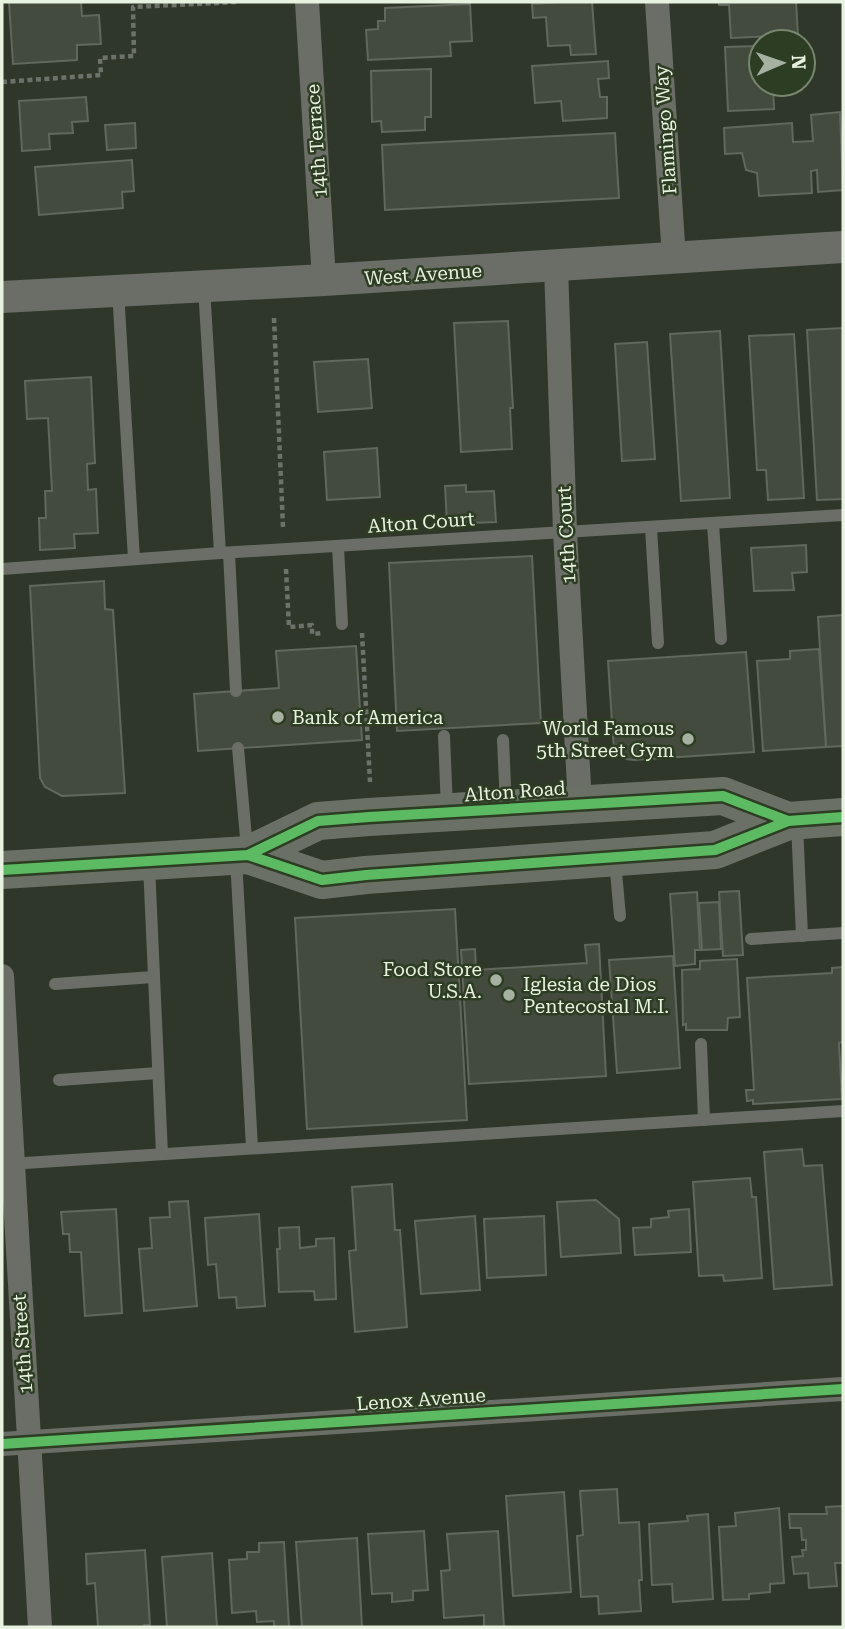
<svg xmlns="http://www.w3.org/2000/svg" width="845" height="1629" font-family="'Roboto Serif',serif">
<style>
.building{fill:#434b3f;stroke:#60675c;stroke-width:2}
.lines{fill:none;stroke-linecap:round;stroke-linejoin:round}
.path{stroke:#6c726a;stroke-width:4.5;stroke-dasharray:5 3.5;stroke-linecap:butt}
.service{stroke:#6a6e66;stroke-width:12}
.minor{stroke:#6a6e66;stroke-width:24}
.tertiary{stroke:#6a6e66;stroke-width:32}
.trunk{stroke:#6b7067;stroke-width:38}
.cycleway-casing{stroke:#2d3d23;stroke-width:15}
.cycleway{stroke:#5cba63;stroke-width:10}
.poi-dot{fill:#a7b1a1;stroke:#2d3d23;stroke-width:2.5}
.labels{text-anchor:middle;stroke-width:5;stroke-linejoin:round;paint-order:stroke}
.street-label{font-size:19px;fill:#e8f2e1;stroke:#2d3d23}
.poi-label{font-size:19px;fill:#e8f2e1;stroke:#2d3d23;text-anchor:start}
</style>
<rect width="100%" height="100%" fill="#2e3729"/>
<!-- building -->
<g class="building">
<path d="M9 2H81L82 16 99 15 101 44 77 45V60L13 64Z"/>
<path d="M561 2H592L596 54 571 55 570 45 548 46 546 17 533 18 532 4Z"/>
<path d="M719 2H796L798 35 731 38 729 5H719Z"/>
<path d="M470 4 472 41 450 42 451 56 368 60 366 30 378 29V21H385V8Z"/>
<path d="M758 46 759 60H761V84H773L774 109 728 111 725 47Z"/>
<path d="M608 61 609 78 598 79 600 97H607V118L563 121 561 101 535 103 532 66Z"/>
<path d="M431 69V117H425V130L382 132 381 121 372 122 371 71Z"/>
<path d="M86 97 88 121 72 122 73 133 49 134 50 149 22 151 19 101Z"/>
<path d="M840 112 843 190 818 192 817 170 811 171 812 193 759 196 757 173 746 170 742 153 725 154 724 128 792 123 793 142 813 141 811 115Z"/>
<path d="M135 123 136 148 107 150 105 125Z"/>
<path d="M615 133 619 198 385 210 382 145Z"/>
<path d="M132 160 134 191 122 192 123 208 39 215 35 167Z"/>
<path d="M508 321 513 408H510L512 449 461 452 454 323Z"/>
<path d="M843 328V499L817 500 807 330Z"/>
<path d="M720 331 730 498 681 501 670 334Z"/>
<path d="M794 334 804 498 768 500 766 470H757L749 336Z"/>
<path d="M647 342 655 459 622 461 615 344Z"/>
<path d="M368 359 372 408 318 412 314 362Z"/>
<path d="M91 377 95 463 87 464 88 490 96 489 98 533 74 534 75 548 40 550 39 518H46L45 491H52L48 418 27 419 25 381Z"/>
<path d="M377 448 380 497 327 500 324 452Z"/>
<path d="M466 485V492L494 491 496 522 447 524 445 486Z"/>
<path d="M806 545 807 572 792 573 794 590 754 591 751 548Z"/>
<path d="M532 556 541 723 397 731 389 563Z"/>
<path d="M104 581 105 609 113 610 125 793 62 796 45 787 40 778 30 586Z"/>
<path d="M843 615V746L826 747 818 617Z"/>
<path d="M356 646 362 740 198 751 194 694 279 688 276 651Z"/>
<path d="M819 649 826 747 763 751 757 661 790 659V651Z"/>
<path d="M746 652 754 752 634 760 626 759 619 754 614 747 613 738 608 661Z"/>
<path d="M739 891 743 955 723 956 719 892Z"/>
<path d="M697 892 700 950H695V964L675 966 670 894Z"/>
<path d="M719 902 721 949 702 950 699 903Z"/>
<path d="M455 909 467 1120 307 1129 295 918Z"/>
<path d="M599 944 606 1076 469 1084 461 950 475 949 476 970 587 963 585 945Z"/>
<path d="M673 956 680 1068 617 1073 609 960Z"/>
<path d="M737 959 740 1017 728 1018 727 1030H686V1024L683 1025 682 970 700 969V961Z"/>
<path d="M843 967V1042L839 1043 842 1099 753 1104V1100L747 1101 746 1090H754L747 978 832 973V968Z"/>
<path d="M802 1149 804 1166 822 1165 832 1285 774 1289 764 1152Z"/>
<path d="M750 1178 752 1197H756L762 1278 724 1281 723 1275 699 1276 693 1182Z"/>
<path d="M392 1184 395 1230H400L407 1327 355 1332 349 1251 356 1250 352 1187Z"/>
<path d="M596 1200 619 1219 621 1253 561 1257 557 1202Z"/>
<path d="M188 1201 197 1306 144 1311 139 1249 152 1248 150 1218 170 1217 169 1202Z"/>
<path d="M116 1209 122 1313 85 1316 81 1252H70L69 1234H63L61 1212Z"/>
<path d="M689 1209 691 1252 635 1255 633 1228 651 1227V1219L669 1217 668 1211Z"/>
<path d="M259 1214 265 1306 237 1308 236 1297 219 1298 216 1264 208 1265 205 1218Z"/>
<path d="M475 1216 480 1290 421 1294 415 1221Z"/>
<path d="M544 1216 546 1275 487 1278 484 1219Z"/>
<path d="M299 1227 300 1248 316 1246V1239L334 1238 336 1299 315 1300 314 1291 279 1292 277 1249H280L279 1228Z"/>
<path d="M617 1489 619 1523 639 1522 642 1580H639L641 1611 599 1614 598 1596 581 1597 577 1536 583 1535 580 1491Z"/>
<path d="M564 1492 571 1592 513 1596 506 1496Z"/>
<path d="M843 1506V1563H835L837 1586 809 1588 808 1573 794 1574 792 1557 803 1556 802 1550H806V1540H802L801 1528H790L789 1514H827L826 1507Z"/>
<path d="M779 1508 784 1583 770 1584V1592L749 1594V1599L723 1600 719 1527 736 1526 735 1513Z"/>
<path d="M708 1514 713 1599 673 1602 672 1584 652 1585 649 1524 688 1521 687 1516Z"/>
<path d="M424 1531 428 1590 413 1591V1600L392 1602V1593L372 1594 368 1534Z"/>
<path d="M498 1531 504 1627H484V1615L444 1618 441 1571 450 1570 447 1534Z"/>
<path d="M357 1538 362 1627H302L296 1542Z"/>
<path d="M284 1542 289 1627H274V1621L257 1622 256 1611 232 1613 229 1560 247 1559V1552H259V1543Z"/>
<path d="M145 1550 150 1625H144V1627H98L95 1583 87 1584 86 1554Z"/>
<path d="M212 1553 217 1627H167L162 1557Z"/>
</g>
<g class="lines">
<!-- path -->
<g class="path">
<path d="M2 82 101 75 100 58 134 56 133 7 238 2"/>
<path d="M274 318 283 527"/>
<path d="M286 569 289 627 312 625V634L323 633"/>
<path d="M362 633 370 782"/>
</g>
<!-- service -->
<g class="service">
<path d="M204 287 220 553"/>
<path d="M118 291 134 559"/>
<path d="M713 524 721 639"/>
<path d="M651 528 658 643"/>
<path d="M338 546 342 624"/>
<path d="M229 553 236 691"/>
<path d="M2 569 220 553 843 515"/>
<path d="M444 736 447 809"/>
<path d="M503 740 506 806"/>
<path d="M238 748 247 849"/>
<path d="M797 824 802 936"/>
<path d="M236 859 252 1148"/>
<path d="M615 861 620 916"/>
<path d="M149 865 162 1154"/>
<path d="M751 939 843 933"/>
<path d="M55 984 153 977"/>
<path d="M701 1044 704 1120"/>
<path d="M59 1080 158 1073"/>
<path d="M9 1164 843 1111"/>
</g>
<!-- minor -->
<g class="minor">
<path d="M307 2 324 280"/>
<path d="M657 2 674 258"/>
<path d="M556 266 565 532 580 804"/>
<path d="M2 976 40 1627"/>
<path d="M2 1444 843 1389"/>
</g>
<!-- tertiary -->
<path class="tertiary" d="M2 297 324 280 843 247"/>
<!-- trunk -->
<g class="trunk">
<path d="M248 855 322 880 366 875 715 850 788 821 843 817"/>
<path d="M2 870 248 855 318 821 369 817 723 796 788 821"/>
</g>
<defs>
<g id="cycleway">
<path d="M248 855 322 880 366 875 715 850 788 821 843 817"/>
<path d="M2 870 248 855 318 821 369 817 723 796 788 821"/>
<path d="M2 1444 843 1389"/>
</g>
</defs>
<!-- cycleway casing -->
<use href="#cycleway" class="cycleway-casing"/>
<!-- cycleway -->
<use href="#cycleway" class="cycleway"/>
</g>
<!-- markers -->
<g class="poi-dot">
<circle cx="278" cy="717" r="7"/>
<circle cx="688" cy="739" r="7"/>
<circle cx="496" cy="980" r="7"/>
<circle cx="509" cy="995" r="7"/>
</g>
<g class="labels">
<!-- street labels -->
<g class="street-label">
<text transform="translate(665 130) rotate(-94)" y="7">Flamingo Way</text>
<text transform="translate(316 141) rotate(-94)" y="7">14th Terrace</text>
<text transform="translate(423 274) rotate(-4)" y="7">West Avenue</text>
<text transform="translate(421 522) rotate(-4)" y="7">Alton Court</text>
<text transform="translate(566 535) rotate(-93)" y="7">14th Court</text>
<text transform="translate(515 791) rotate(-4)" y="7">Alton Road</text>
<text transform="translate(22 1344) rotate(-94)" y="7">14th Street</text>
<text transform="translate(421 1399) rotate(-4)" y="7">Lenox Avenue</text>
</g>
<!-- poi labels -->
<g class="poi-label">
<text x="292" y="724">Bank of America</text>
<text x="674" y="735" text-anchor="end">World Famous<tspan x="674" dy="22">5th Street Gym</tspan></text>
<text x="482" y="976" text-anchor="end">Food Store<tspan x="482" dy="22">U.S.A.</tspan></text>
<text x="523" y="991">Iglesia de Dios<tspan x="523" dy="22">Pentecostal M.I.</tspan></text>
</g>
</g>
<!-- border -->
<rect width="845" height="1629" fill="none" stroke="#e8f2e1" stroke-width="7"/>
<!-- north arrow -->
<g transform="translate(782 63) rotate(88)"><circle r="33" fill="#2d3d23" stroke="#78856f" stroke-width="2"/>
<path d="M0-5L12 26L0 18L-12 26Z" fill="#a7b1a1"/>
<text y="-10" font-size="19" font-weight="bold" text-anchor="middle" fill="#e8f2e1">N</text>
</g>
</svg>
